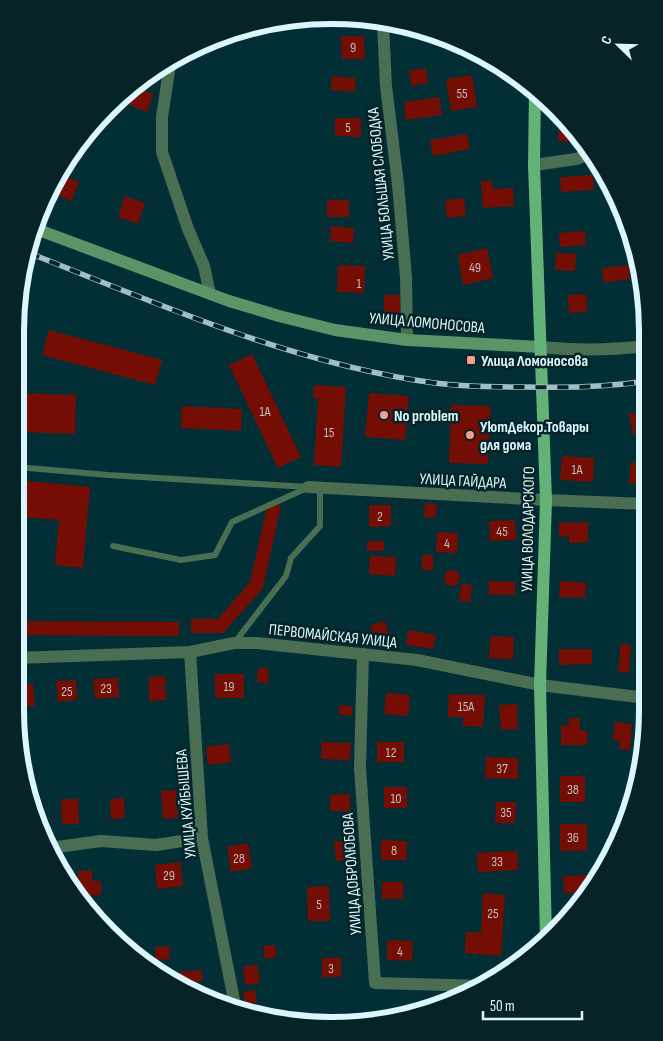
<svg xmlns="http://www.w3.org/2000/svg" width="663" height="1041" font-family="'Sofia Sans Condensed',sans-serif">
<style>
.building{fill:#740e05}
.lines{fill:none;stroke-linecap:round;stroke-linejoin:round}
.service{stroke:#4a6e51;stroke-width:6}
.minor{stroke:#4a6e51;stroke-width:12}
.tertiary{stroke:#4a6e51;stroke-width:12}
.secondary{stroke:#5a9467;stroke-width:12}
.primary{stroke:#65b278;stroke-width:12}
.rail-casing{stroke:#9fbfc5;stroke-width:5.5}
.rail{stroke:#062428;stroke-width:4;stroke-dasharray:11;stroke-linecap:butt}
.poi-dot{fill:#f59d8e;stroke:#062428;stroke-width:2}
.labels{text-anchor:middle;stroke-width:5;stroke-linejoin:round;paint-order:stroke}
.number-label{font-size:14px;fill:#c1bcbe}
.street-label{font-size:16px;fill:#dbf6fc;stroke:#062428}
.poi-label{font-size:16px;font-weight:bold;fill:#dbf6fc;stroke:#062428;text-anchor:start}
.rim{fill:none;stroke:#dbf6fc;stroke-width:6}
</style>
<rect width="100%" height="100%" fill="#022f36"/>
<!-- building -->
<g class="building">
<path d="M405 28 422 30V31L406 34Z"/>
<path d="M341 36H364L365 59H342Z"/>
<path d="M426 68 428 83 412 86 409 71Z"/>
<path d="M472 75 477 107 451 111 446 79Z"/>
<path d="M332 76 356 78 355 92 331 90Z"/>
<path d="M138 88 153 94 147 112 127 104 131 94Z"/>
<path d="M439 97 442 115 406 120 404 102Z"/>
<path d="M335 118H361V137L335 136Z"/>
<path d="M559 122H562L577 142 558 141Z"/>
<path d="M467 134 470 149 433 156 430 140Z"/>
<path d="M60 174 79 182 71 201 51 192Z"/>
<path d="M593 175 594 190 561 192 560 177Z"/>
<path d="M481 181H492L493 189 513 188 514 206 483 208Z"/>
<path d="M125 196 145 203 138 224 118 217Z"/>
<path d="M464 198 466 216 447 218 445 200Z"/>
<rect x="327" y="200" width="22" height="17"/>
<path d="M331 226 354 228 353 243 330 241Z"/>
<path d="M585 231 586 245 560 247 559 233Z"/>
<path d="M487 248 493 278 463 285 458 255Z"/>
<path d="M556 253 576 254 575 271 555 270Z"/>
<path d="M338 265 365 266 364 293 337 292Z"/>
<path d="M628 265 630 279 604 283 602 268Z"/>
<path d="M586 294 587 312 569 313 568 295Z"/>
<rect x="384" y="295" width="16" height="22"/>
<path d="M49 330 162 360 155 385 42 355Z"/>
<path d="M252 354 301 457 278 468 229 365Z"/>
<path d="M314 385 346 387 341 467 314 465 318 399 313 398Z"/>
<path d="M17 393 76 395 75 434 17 432Z"/>
<path d="M369 393 409 396 405 440 365 437Z"/>
<path d="M451 405 490 406 488 464 449 463Z"/>
<path d="M182 406 242 409 241 431 181 428Z"/>
<path d="M647 411V433L633 435 629 414Z"/>
<path d="M562 456 594 458 593 482 560 480Z"/>
<path d="M631 462 647 464V485L629 483Z"/>
<path d="M17 480 90 487 83 568 55 565 59 520 16 516Z"/>
<path d="M268 502 281 505 263 588 223 633H191V619H218L250 582Z"/>
<path d="M425 503 437 504 435 518 424 517Z"/>
<path d="M369 505H391V526L369 527Z"/>
<path d="M515 520 516 540 490 541 489 521Z"/>
<path d="M588 522V542L569 543V536L559 537V523Z"/>
<path d="M437 532 458 533 457 553 436 552Z"/>
<rect x="367" y="541" width="17" height="10"/>
<rect x="422" y="555" width="11" height="15"/>
<path d="M370 556 396 557 395 576 369 574Z"/>
<circle cx="452" cy="578" r="8"/>
<path d="M489 581 515 582V595H489Z"/>
<path d="M560 581 586 583 585 598 559 597Z"/>
<path d="M461 584 472 585 470 602 459 601Z"/>
<path d="M16 621 179 622V636L15 635Z"/>
<path d="M385 621 390 641 376 645 371 625Z"/>
<path d="M408 630 436 635 433 649 406 645Z"/>
<path d="M491 636 514 637 513 659 489 658Z"/>
<path d="M621 644 631 645 629 673 618 672Z"/>
<path d="M559 649H592V664L559 665Z"/>
<path d="M258 668 269 669 268 683 257 682Z"/>
<rect x="215" y="674" width="29" height="24"/>
<path d="M165 676 166 700 149 701V677Z"/>
<path d="M118 678 119 697 95 699 93 679Z"/>
<path d="M76 680 77 700 58 702 56 681Z"/>
<path d="M33 684 35 706 20 707 19 685Z"/>
<path d="M386 693 410 695 408 716 384 714Z"/>
<path d="M449 694 485 695 483 727 463 726V717H448Z"/>
<path d="M517 704 518 729 501 730 499 705Z"/>
<path d="M340 705 353 707 351 716 338 714Z"/>
<path d="M569 718H580V730H587V745H561V725H569Z"/>
<path d="M615 722 632 724 630 750 619 749 620 741 613 740Z"/>
<path d="M322 742 351 743 350 760 321 759Z"/>
<rect x="377" y="742" width="27" height="20"/>
<path d="M229 744 231 762 208 765 206 747Z"/>
<path d="M486 757 518 758V779L485 778Z"/>
<rect x="560" y="776" width="25" height="26"/>
<rect x="384" y="787" width="23" height="21"/>
<path d="M176 790 178 818 163 819 161 791Z"/>
<path d="M350 794V811H330V795Z"/>
<path d="M124 798 125 818 111 819 110 799Z"/>
<path d="M61 799H78L79 824H62Z"/>
<path d="M496 802H516L515 823H495Z"/>
<path d="M31 807H42V829H40L32 811Z"/>
<rect x="560" y="824" width="27" height="27"/>
<path d="M351 840 353 859 336 861 334 841Z"/>
<path d="M381 840 407 841 406 860H381Z"/>
<path d="M248 843 252 868 231 872 227 847Z"/>
<path d="M517 851 518 870 478 872 477 853Z"/>
<path d="M180 862 183 886 157 889 155 865Z"/>
<path d="M92 870V881H101V895L79 896 78 871Z"/>
<path d="M589 875 590 886 586 892 564 893 563 876Z"/>
<rect x="382" y="882" width="21" height="17"/>
<path d="M329 886 330 921H308L307 887Z"/>
<path d="M483 893 505 895 501 956 465 953 466 932H481Z"/>
<path d="M112 932H121V942Z"/>
<path d="M387 940 413 941 412 961 387 960Z"/>
<path d="M275 945 276 957 265 959 263 946Z"/>
<path d="M169 946 170 959 156 960 155 947Z"/>
<rect x="322" y="958" width="19" height="19"/>
<path d="M257 964 260 983 245 985 243 967Z"/>
<path d="M201 970 203 981 181 983 173 979 172 973Z"/>
<path d="M255 990 257 1002 245 1004 243 992Z"/>
</g>
<g class="lines">
<!-- service -->
<g class="service">
<path d="M17 467 108 475 308 487"/>
<path d="M113 546 181 560 215 555 232 522 307 488"/>
<path d="M235 642 286 576 291 558 320 526V488"/>
</g>
<!-- minor -->
<g class="minor">
<path d="M383 25 386 86 398 184 406 277 407 340"/>
<path d="M170 64 162 117V152L188 229 204 266 210 294"/>
<path d="M534 165 576 159 587 155"/>
<path d="M308 487 546 500 646 504"/>
<path d="M190 652 202 838 236 1010"/>
<path d="M363 654 360 768 375 983 485 986"/>
<path d="M15 658 190 652 234 643H257L417 660 540 685 646 698"/>
<path d="M50 848 101 841 156 845 202 838"/>
</g>
<!-- tertiary -->
<path class="tertiary" d="M541 347C577 351 611 350 647 346"/>
<!-- secondary -->
<path class="secondary" d="M36 229 229 301 279 316 335 330 407 340 541 347"/>
<!-- primary -->
<path class="primary" d="M535 91 534 165 546 500 540 685 546 938"/>
<defs>
<path id="rail" d="M29 253C161 305 294 364 435 383 465 387 496 387 526 387 567 388 607 387 647 381"/>
</defs>
<!-- rail casing -->
<use href="#rail" class="rail-casing"/>
<!-- rail -->
<use href="#rail" class="rail"/>
</g>
<!-- markers -->
<g class="poi-dot">
<rect x="466" y="355" width="10" height="10" rx="2.5"/>
<circle cx="384" cy="415" r="5"/>
<circle cx="470" cy="435" r="5"/>
</g>
<g class="labels">
<!-- number labels -->
<g class="number-label">
<text x="353" y="52">9</text>
<text x="462" y="98">55</text>
<text x="348" y="132">5</text>
<text x="475" y="272">49</text>
<text x="359" y="288">1</text>
<text x="265" y="416">1А</text>
<text x="329" y="437">15</text>
<text x="577" y="474">1А</text>
<text x="380" y="521">2</text>
<text x="502" y="536">45</text>
<text x="447" y="548">4</text>
<text x="229" y="691">19</text>
<text x="106" y="693">23</text>
<text x="67" y="696">25</text>
<text x="466" y="711">15А</text>
<text x="391" y="757">12</text>
<text x="502" y="773">37</text>
<text x="573" y="794">38</text>
<text x="396" y="803">10</text>
<text x="506" y="817">35</text>
<text x="573" y="842">36</text>
<text x="394" y="855">8</text>
<text x="239" y="863">28</text>
<text x="497" y="866">33</text>
<text x="169" y="880">29</text>
<text x="319" y="909">5</text>
<text x="493" y="918">25</text>
<text x="400" y="956">4</text>
<text x="331" y="973">3</text>
</g>
<!-- street labels -->
<g class="street-label">
<text transform="translate(380 184) rotate(-96)" y="6">УЛИЦА БОЛЬШАЯ СЛОБОДКА</text>
<text transform="translate(427 322) rotate(5)" y="6">УЛИЦА ЛОМОНОСОВА</text>
<text transform="translate(463 480) rotate(3)" y="6">УЛИЦА ГАЙДАРА</text>
<text transform="translate(527 529) rotate(-89)" y="6">УЛИЦА ВОЛОДАРСКОГО</text>
<text transform="translate(333 635) rotate(6)" y="6">ПЕРВОМАЙСКАЯ УЛИЦА</text>
<text transform="translate(185 804) rotate(-95)" y="6">УЛИЦА КУЙБЫШЕВА</text>
<text transform="translate(351 874) rotate(-94)" y="6">УЛИЦА ДОБРОЛЮБОВА</text>
</g>
<!-- poi labels -->
<g class="poi-label">
<text x="481" y="366">Улица Ломоносова</text>
<text x="394" y="421">No problem</text>
<text x="480" y="432">УютДекор.Товары<tspan x="480" dy="18">для дома</tspan></text>
</g>
</g>
<!-- crop -->
<path d="M0 0H663V1041H0ZM331 24H332A307 307 0 0 1 639 331V710A307 307 0 0 1 332 1017H331A307 307 0 0 1 24 710V331A307 307 0 0 1 331 24Z" fill="#062428" fill-rule="evenodd"/>
<path class="rim" d="M331 24H332A307 307 0 0 1 639 331V710A307 307 0 0 1 332 1017H331A307 307 0 0 1 24 710V331A307 307 0 0 1 331 24Z"/>
<!-- north arrow -->
<g transform="translate(618 45) rotate(293)" stroke="#062428" stroke-width="4" paint-order="stroke">
<path d="M0-4L9 19L0 12L-9 19Z" fill="#dbf6fc"/>
<text y="-8" font-size="14" font-weight="bold" text-anchor="middle" fill="#dbf6fc">С</text>
</g>
<!-- scale -->
<path d="M483 1011v8h99v-8" fill="none" stroke="#dbf6fc" stroke-width="2.5"/>
<text x="490" y="1011" font-size="15" fill="#dbf6fc" stroke="#062428" stroke-width="4" paint-order="stroke">50 m</text>
</svg>
